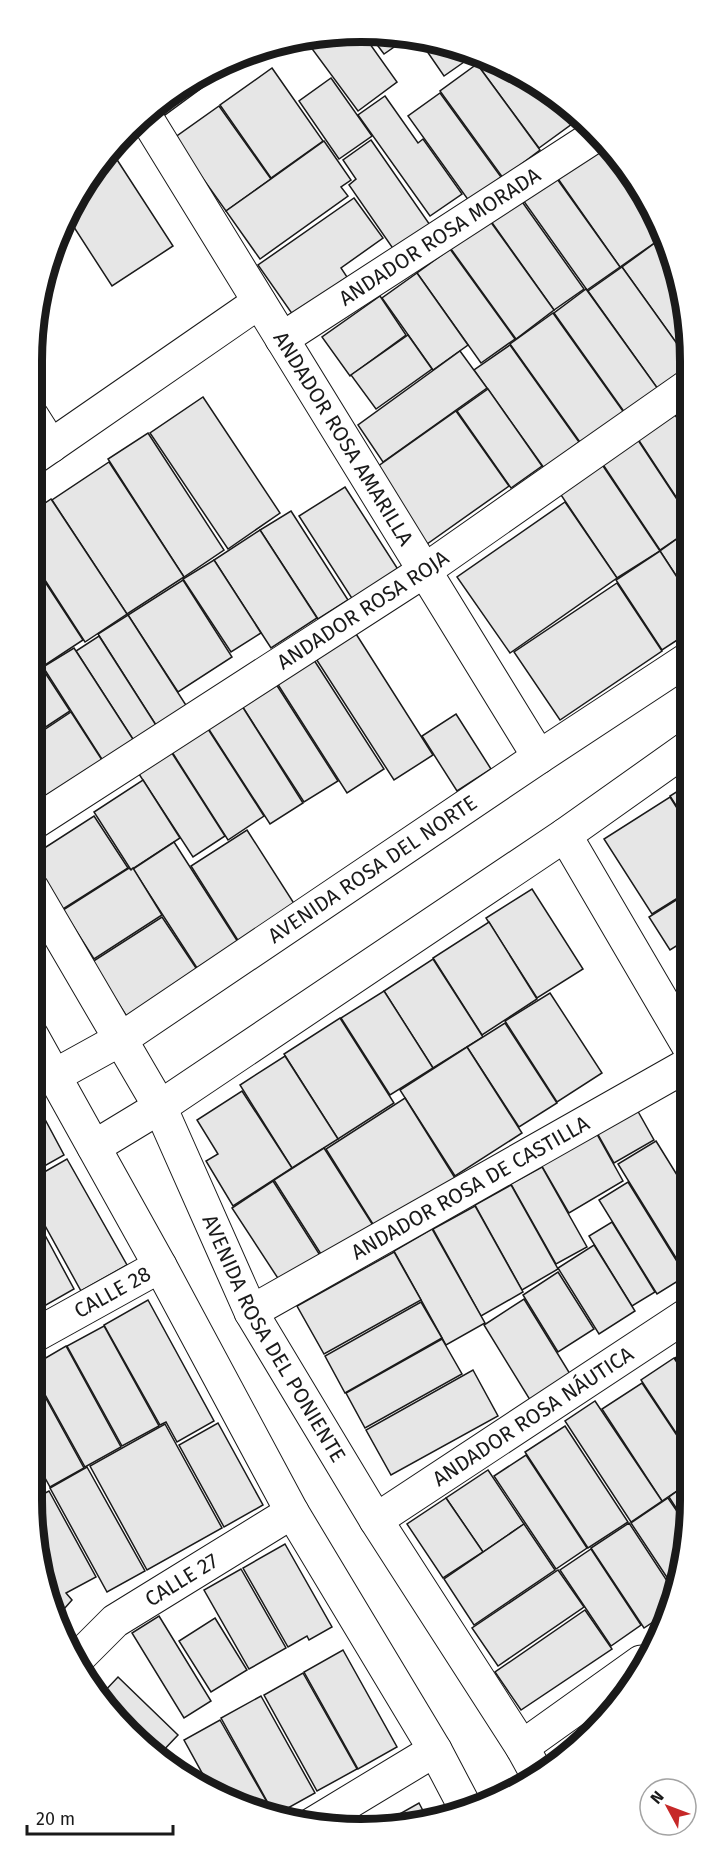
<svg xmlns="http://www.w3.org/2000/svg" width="722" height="1861" font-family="'Fira Sans',sans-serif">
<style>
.building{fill:#e6e6e6;stroke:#1a1a1a;stroke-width:1.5}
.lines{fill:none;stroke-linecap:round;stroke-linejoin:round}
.minor-casing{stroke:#1a1a1a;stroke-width:35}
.minor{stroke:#fff;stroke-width:33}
.labels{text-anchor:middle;stroke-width:4.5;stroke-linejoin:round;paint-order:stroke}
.street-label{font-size:21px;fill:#1a1a1a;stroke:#fff}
.rim{fill:none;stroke:#1a1a1a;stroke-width:8}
</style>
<rect width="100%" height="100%" fill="#fff"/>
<!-- building -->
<g class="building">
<path d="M326 35 365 37 397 82 358 111 310 46Z"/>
<path d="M372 38 404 40 384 54Z"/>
<path d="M420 41 447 43 474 55 444 76Z"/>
<path d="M483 59 544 87 565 105 576 121 539 148 477 64Z"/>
<path d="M477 64 540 150 503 178 440 91Z"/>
<path d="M219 68 222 73 165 115 159 108 197 75Z"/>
<path d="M272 68 323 141 271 178 220 105Z"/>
<path d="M331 78 372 136 339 159 299 101Z"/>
<path d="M440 93 501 177 469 201 408 116Z"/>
<path d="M385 96 418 143 423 139 462 194 430 216 358 115Z"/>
<path d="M219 106 271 179 226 211 174 138Z"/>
<path d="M602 139 657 217 663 237 620 267 554 173Z"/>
<path d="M371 140 430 225 394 250 349 185 356 179 343 160Z"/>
<path d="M324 141 351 180 341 187 348 196 260 259 226 211Z"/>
<path d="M112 152 173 246 112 286 70 221 100 160Z"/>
<path d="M550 169 620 267 587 290 518 193Z"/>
<path d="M518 196 584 289 554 310 488 217Z"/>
<path d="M354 198 383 238 341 268 347 277 293 315 258 265Z"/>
<path d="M490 221 554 310 516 339 451 249Z"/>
<path d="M659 240 668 252 688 318 687 358 622 267Z"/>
<path d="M450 249 515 339 481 363 417 273Z"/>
<path d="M622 267 688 359V373L660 392 588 291Z"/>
<path d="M417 273 468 345 433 370 382 298Z"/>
<path d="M586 289 658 389 625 413 554 313Z"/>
<path d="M380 296 406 335 350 376 322 337Z"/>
<path d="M553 313 625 414 582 445 510 344Z"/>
<path d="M408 335 432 369 376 409 351 375Z"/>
<path d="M510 345 579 442 544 468 474 370Z"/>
<path d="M460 351 487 388 383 462 358 425Z"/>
<path d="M488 389 542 466 511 488 457 411Z"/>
<path d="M203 397 280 513 228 549 150 433Z"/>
<path d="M688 398V433L672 409Z"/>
<path d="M671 409 688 434V515L634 433Z"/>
<path d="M456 411 509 486 420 549 367 474Z"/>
<path d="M148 433 224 550 184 577 108 459Z"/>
<path d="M634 434 688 516V531L660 550 598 457Z"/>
<path d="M599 460 660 551 617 578 557 489Z"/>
<path d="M109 462 184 577 127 614 52 500Z"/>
<path d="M345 487 399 571 353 600 299 516Z"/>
<path d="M51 499 127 614 85 642 32 560V512Z"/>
<path d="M565 502 617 578 510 653 457 577Z"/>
<path d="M291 511 348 600 318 619 260 530Z"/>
<path d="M260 530 317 618 271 648 214 560Z"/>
<path d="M688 531V594L660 551Z"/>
<path d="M660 551 688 594V633L662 650 616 580Z"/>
<path d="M214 560 261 633 231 652 183 579Z"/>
<path d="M32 562 83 640 36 671 32 664Z"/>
<path d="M183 580 232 657 178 692 128 615Z"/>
<path d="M617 583 662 651 560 720 514 652Z"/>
<path d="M128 615 191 713 161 733 98 634Z"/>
<path d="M351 626 433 755 394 780 311 651Z"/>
<path d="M99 636 161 733 138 747 76 651Z"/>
<path d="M74 648 138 747 107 767 43 667Z"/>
<path d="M314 660 384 769 347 793 277 683Z"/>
<path d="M42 668 70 711 32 736V674Z"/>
<path d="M276 684 338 781 304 802 242 706Z"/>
<path d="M242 706 303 803 270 824 208 728Z"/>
<path d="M71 712 102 760 32 805V738Z"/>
<path d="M456 714 491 769 457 791 422 736Z"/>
<path d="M208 729 264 816 228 840 172 752Z"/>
<path d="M170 750 225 836 193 857 137 771Z"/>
<path d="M143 780 180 838 131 870 94 812Z"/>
<path d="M689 784V826L670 796Z"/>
<path d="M670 797 689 827V891L652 914 604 839Z"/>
<path d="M94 816 128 868 63 909 32 861V856Z"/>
<path d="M247 830 295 905 239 942 191 866Z"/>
<path d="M174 842 238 942 197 968 133 869Z"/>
<path d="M129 868 131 870 133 868 162 915 94 959 63 910Z"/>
<path d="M532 889 583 969 537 998 486 918Z"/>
<path d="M689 892V938L670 950 649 917Z"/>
<path d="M162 917 202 977 131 1023 92 962Z"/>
<path d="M489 922 537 999 482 1035 433 958Z"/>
<path d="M433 959 483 1037 433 1068 384 991Z"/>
<path d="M384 991 433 1068 390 1095 341 1018Z"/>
<path d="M550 993 602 1073 557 1102 505 1021Z"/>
<path d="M340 1018 394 1103 338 1139 284 1054Z"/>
<path d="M505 1023 557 1103 519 1127 467 1047Z"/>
<path d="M467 1047 522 1133 455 1176 400 1090Z"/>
<path d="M285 1056 338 1139 292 1168 240 1085Z"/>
<path d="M242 1091 292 1168 233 1206 206 1161 218 1154 197 1120Z"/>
<path d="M32 1095 64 1155 32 1173Z"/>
<path d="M405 1098 455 1178 376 1229 326 1149Z"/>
<path d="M631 1099 654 1140 614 1163 591 1122Z"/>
<path d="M594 1129 623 1181 569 1213 539 1161Z"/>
<path d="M656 1141 690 1196V1260L681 1266 618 1164Z"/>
<path d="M324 1148 376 1230 326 1262 274 1180Z"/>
<path d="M67 1159 127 1265 81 1291 32 1202V1179Z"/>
<path d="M542 1167 587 1247 556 1264 511 1184Z"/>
<path d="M273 1181 323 1260 283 1286 232 1208Z"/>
<path d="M628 1182 686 1276 657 1294 599 1200Z"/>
<path d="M511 1185 558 1269 522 1290 475 1205Z"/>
<path d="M475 1206 523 1292 481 1316 433 1229Z"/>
<path d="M32 1211 74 1289 32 1313Z"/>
<path d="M612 1222 655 1292 632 1306 589 1236Z"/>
<path d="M432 1229 485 1323 446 1345 394 1251Z"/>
<path d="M594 1245 635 1311 599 1334 558 1268Z"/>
<path d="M394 1252 421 1300 324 1354 297 1306Z"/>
<path d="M558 1272 594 1329 558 1352 523 1295Z"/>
<path d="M524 1299 575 1382 535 1408 484 1325Z"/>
<path d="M148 1300 214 1421 177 1442 166 1422 160 1425 104 1325Z"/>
<path d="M421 1302 442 1338 345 1393 325 1356Z"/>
<path d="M104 1326 159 1426 122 1446 67 1346Z"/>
<path d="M442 1339 462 1374 365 1428 346 1393Z"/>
<path d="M66 1346 121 1447 85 1467 32 1371V1366Z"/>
<path d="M690 1348V1380L675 1358Z"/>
<path d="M674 1358 690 1382V1454L641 1380Z"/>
<path d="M473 1370 498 1416 391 1475 366 1430Z"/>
<path d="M32 1373 84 1468 50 1487 32 1454Z"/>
<path d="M642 1383 690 1455V1482L662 1501 602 1409Z"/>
<path d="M595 1401 662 1501 631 1522 565 1421Z"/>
<path d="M218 1423 263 1505 224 1527 179 1445Z"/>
<path d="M165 1424 222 1528 147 1570 90 1466Z"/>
<path d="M565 1426 628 1522 588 1548 525 1452Z"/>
<path d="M526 1455 587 1548 556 1569 494 1476Z"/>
<path d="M87 1467 145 1571 107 1592 50 1488Z"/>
<path d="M32 1469 41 1487 32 1493Z"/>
<path d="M488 1470 524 1524 483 1552 446 1498Z"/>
<path d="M690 1482V1500L687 1525 669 1497Z"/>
<path d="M49 1491 96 1577 66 1593 72 1600 56 1618 49 1606 32 1500Z"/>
<path d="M446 1498 483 1552 443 1578 407 1524Z"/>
<path d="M668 1498 687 1526 679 1586 676 1591 631 1523Z"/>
<path d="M629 1523 675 1593 665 1614 644 1628 591 1548Z"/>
<path d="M524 1524 555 1570 474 1625 444 1579Z"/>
<path d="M285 1544 332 1627 309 1640 307 1636 288 1647 243 1568Z"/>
<path d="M591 1549 641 1625 611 1646 560 1570Z"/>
<path d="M241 1569 286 1648 249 1669 204 1590Z"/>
<path d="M558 1570 584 1607 498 1666 472 1628Z"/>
<path d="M585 1610 612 1649 521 1710 495 1672Z"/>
<path d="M159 1616 211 1701 184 1718 132 1633Z"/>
<path d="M215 1618 247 1670 211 1692 179 1641Z"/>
<path d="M343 1650 397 1747 358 1769 304 1672Z"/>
<path d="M303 1673 357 1769 317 1791 264 1695Z"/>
<path d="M118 1677 178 1735 159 1755 113 1717 101 1695Z"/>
<path d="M261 1696 315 1793 279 1813 273 1812 221 1718Z"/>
<path d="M220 1720 272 1811 212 1791 184 1740Z"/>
<path d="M419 1803 429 1822 382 1825V1824Z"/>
</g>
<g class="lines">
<defs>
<g id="minor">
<path id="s1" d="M147 119 539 757"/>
<path id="s2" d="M282 339 598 134"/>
<path d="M32 416 51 446"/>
<path d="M32 459 259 302"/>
<path id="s3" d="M32 824 424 571 688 386"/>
<path d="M565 835 689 1047"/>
<path id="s4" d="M32 888 160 1107 251 1312 376 1520 522 1747 538 1776"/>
<path d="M32 1036 160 1266 292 1512 435 1750 465 1807"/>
<path id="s5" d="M54 1076 121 1039 539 757 688 659"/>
<path d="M94 1147 160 1107 565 835 689 747"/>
<path id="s6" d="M251 1312 689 1064"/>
<path id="s7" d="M32 1337 160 1266"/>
<path id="s8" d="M376 1520 690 1313"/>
<path id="s9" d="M79 1657 115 1621 292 1512"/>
<path d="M522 1747 641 1662"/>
<path d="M311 1825 435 1750"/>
</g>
</defs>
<!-- minor casing -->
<use href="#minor" class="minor-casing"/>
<!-- minor -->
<use href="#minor" class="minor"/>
</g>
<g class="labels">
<!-- street labels -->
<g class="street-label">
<text dy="7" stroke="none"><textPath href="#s2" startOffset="188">ANDADOR ROSA MORADA</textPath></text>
<text dy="7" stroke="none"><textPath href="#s1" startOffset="375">ANDADOR ROSA AMARILLA</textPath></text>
<text dy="7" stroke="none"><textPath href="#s3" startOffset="394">ANDADOR ROSA ROJA</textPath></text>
<text dy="7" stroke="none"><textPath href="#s5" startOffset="380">AVENIDA ROSA DEL NORTE</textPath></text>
<text dy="7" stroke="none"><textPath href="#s6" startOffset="252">ANDADOR ROSA DE CASTILLA</textPath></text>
<text dy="7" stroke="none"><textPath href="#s7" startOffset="92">CALLE 28</textPath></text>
<text dy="7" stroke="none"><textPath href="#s4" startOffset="512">AVENIDA ROSA DEL PONIENTE</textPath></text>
<text dy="7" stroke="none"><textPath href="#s8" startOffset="188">ANDADOR ROSA NÁUTICA</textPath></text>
<text dy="7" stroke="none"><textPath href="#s9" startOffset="129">CALLE 27</textPath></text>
</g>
</g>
<!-- crop -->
<path d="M0 0H722V1861H0ZM361 42H361A319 319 0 0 1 680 361V1500A319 319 0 0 1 361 1819H361A319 319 0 0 1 42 1500V361A319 319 0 0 1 361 42Z" fill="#fff" fill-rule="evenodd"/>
<path class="rim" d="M361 42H361A319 319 0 0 1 680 361V1500A319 319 0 0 1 361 1819H361A319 319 0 0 1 42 1500V361A319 319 0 0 1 361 42Z"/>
<!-- north arrow -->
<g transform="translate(668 1807) rotate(311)"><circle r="28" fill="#ffffff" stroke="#a3a3a3" stroke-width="1.5"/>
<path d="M0-4.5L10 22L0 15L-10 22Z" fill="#c62828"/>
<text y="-9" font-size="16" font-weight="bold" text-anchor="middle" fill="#1a1a1a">N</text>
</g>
<!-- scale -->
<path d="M27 1825v9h146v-9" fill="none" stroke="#1a1a1a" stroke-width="3"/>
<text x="36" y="1825" font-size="18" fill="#1a1a1a" stroke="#ffffff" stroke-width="4.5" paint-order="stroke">20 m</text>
</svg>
